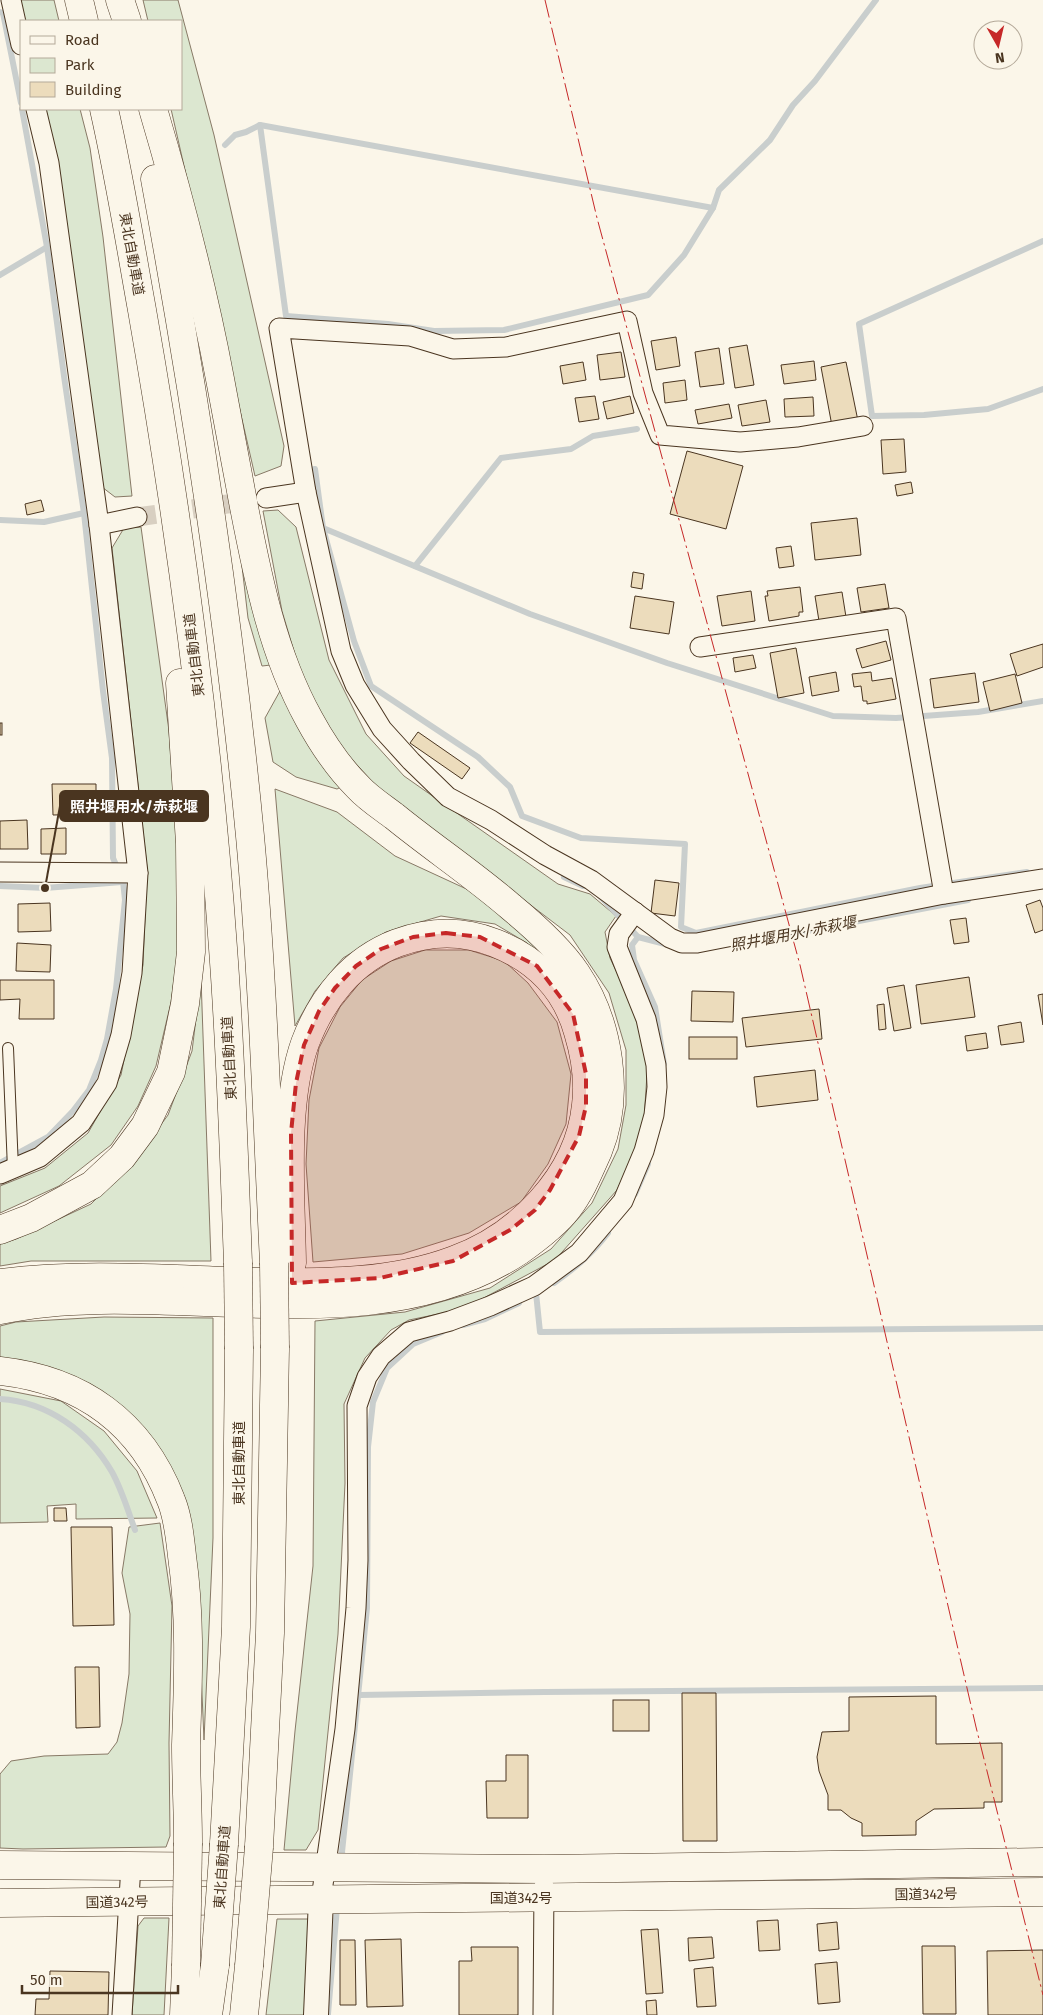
<svg xmlns="http://www.w3.org/2000/svg" width="1043" height="2015" font-family="'Fira Sans','Noto Sans JP',sans-serif">
<style>
.green{fill:#dce7d0;stroke:#887966}
.lines{fill:none;stroke-linecap:round;stroke-linejoin:round}
.stream{stroke:#c9cecd;stroke-width:6}
.building{fill:#ecdcbc;stroke:#4a3520}
.minor-tunnel{stroke:#d8cfc1;stroke-width:19;stroke-dasharray:19 9;stroke-linecap:butt}
.service-casing{stroke:#4a3520;stroke-width:12}
.minor-casing{stroke:#4a3520;stroke-width:21}
.tertiary-casing{stroke:#4a3520;stroke-width:26}
.trunk-casing{stroke:#4a3520;stroke-width:29}
.motorway-casing{stroke:#4a3520;stroke-width:29}
.service{stroke:#fbf6e9;stroke-width:10}
.minor{stroke:#fbf6e9;stroke-width:19}
.tertiary{stroke:#fbf6e9;stroke-width:24}
.trunk{stroke:#fbf6e9;stroke-width:28}
.motorway{stroke:#fbf6e9;stroke-width:28}
.motorway-bridge-casing{stroke:#4a3520;stroke-width:29;stroke-linecap:butt}
.motorway-bridge{stroke:#fbf6e9;stroke-width:28}
.power{stroke:#c62828;stroke-width:1;stroke-dasharray:18 4 2.5 4;stroke-linecap:butt}
.marked{fill:#c62828;fill-opacity:0.2;stroke:#c62828;stroke-width:4;stroke-dasharray:10 6;stroke-linejoin:round}
.labels{text-anchor:middle;stroke-width:4;stroke-linejoin:round;paint-order:stroke}
.street-label{font-size:14px;fill:#4a3520;stroke:#fbf6e9}
.water-label{font-size:15px;font-style:italic;fill:#4a3520;stroke:#fbf6e9}
.leader{fill:none;stroke:#4a3520;stroke-width:2}
.callout-dot{fill:#4a3520;stroke:#fbf6e9;stroke-width:2}
.callout{fill:#4a3520;stroke:#4a3520;stroke-width:2}
.callout-label{font-size:15px;text-anchor:middle;font-weight:bold;fill:#fff}
</style>
<rect width="100%" height="100%" fill="#fbf6e9"/>
<!-- green -->
<g class="green">
<path d="M19 0H54L59 21H24Z"/>
<path d="M143 0H178L214 135 284 446 281 466 255 476 171 109H181V21H148Z"/>
<path d="M44 109H80L90 148 103 237 132 496 115 497 102 487Z"/>
<path d="M278 510 296 527 329 660 366 734 404 776 558 884 590 894 616 916 605 932 610 958 633 1006 648 1059 643 1135 617 1190 555 1260 463 1309 409 1320 391 1330 365 1358 344 1404 345 1483 338 1634 318 1830 306 1850H284L295 1731 313 1566 315 1321 405 1312 490 1288 551 1249 592 1203 618 1149 626 1105V1050L609 993 570 935 381 791 347 754 319 714 299 668 282 611 263 511Z"/>
<path d="M141 527 169 731 179 868V944L171 1002 156 1066 138 1106 111 1145 59 1186 0 1213V1186L45 1168 88 1133 121 1075 143 965 147 868 112 548 124 528Z"/>
<path d="M240 549 271 665 262 666 248 618Z"/>
<path d="M280 691 296 723 341 787 337 789 296 777 273 762 265 718Z"/>
<path d="M275 789 337 812 395 856 473 892 535 938 550 967 527 943 495 924 441 916 386 932 343 958 315 991 295 1026Z"/>
<path d="M425 950H469L504 961 528 983 557 1022 571 1074 566 1124 548 1164 521 1202 469 1233 402 1254 313 1262 306 1164 309 1100 319 1048 340 1007 362 980 391 961Z"/>
<path d="M201 978 211 1261H31L0 1266V1244L16 1239 91 1204 135 1160 168 1115 192 1051Z"/>
<path d="M104 1317 213 1318V1538L204 1740 199 1624 142 1427 0 1363V1326L16 1322Z"/>
<path d="M0 1389 61 1401 104 1431 137 1471 157 1518 76 1519V1504L47 1506 48 1522 0 1523Z"/>
<path d="M160 1523 172 1606 169 1743 170 1836 166 1847 23 1849 0 1848V1774L11 1761 44 1756 108 1754 117 1742 122 1723 129 1674 130 1614 122 1573 129 1527Z"/>
<path d="M144 1918H169L164 2015H132L138 1926Z"/>
<path d="M277 1919H309L307 2015H266Z"/>
</g>
<g class="lines">
<!-- stream -->
<g class="stream">
<path d="M0 12 3 13 21 103"/>
<path d="M260 125 286 316 388 324 434 331 504 330 648 295 684 255 713 208 719 190 770 140 793 105 815 81 876 0"/>
<path d="M225 145 235 135 246 132 260 125 713 208"/>
<path d="M1043 241 859 324 872 416 924 415 988 409 1043 389"/>
<path d="M0 275 47 247"/>
<path d="M307 471 315 469 323 528 354 641 371 686 478 757 510 787 522 816 581 838 685 844 681 927 696 933 920 888 1027 872"/>
<path d="M0 520 44 522 84 513"/>
<path d="M323 528 530 614 667 663 833 716 896 718 978 712 1043 701"/>
<path d="M415 566 501 458 571 449 593 436 637 429"/>
<path d="M564 877 583 886"/>
<path d="M0 886 45 888 122 882"/>
<path d="M600 896 638 937 669 945"/>
<path d="M786 935 968 900"/>
<path d="M638 937 632 945 634 960 655 1007 664 1064"/>
<path d="M0 1163 48 1137 73 1111 89 1090 101 1060 107 1039 116 989 125 900 123 881 113 858 112 758 103 691 84 513 64 376 47 247 22 109"/>
<path d="M635 1194 648 1164"/>
<path d="M554 1283C575 1268 592 1254 608 1233"/>
<path d="M536 1293 540 1332 1043 1328"/>
<path d="M463 1325 485 1319 519 1303"/>
<path d="M0 1399C48 1402 88 1431 112 1472 122 1490 128 1511 135 1530"/>
<path d="M359 1695 545 1692 1043 1688"/>
<path d="M341 1862 367 1608 368 1447 373 1402 387 1368 413 1344 442 1332"/>
<path d="M328 2014 337 1907"/>
</g>
</g>
<!-- building -->
<g class="building">
<path d="M676 337 680 366 656 370 651 341Z"/>
<path d="M747 345 754 385 735 388 729 348Z"/>
<path d="M719 348 724 384 700 387 695 352Z"/>
<path d="M621 352 625 377 600 380 597 355Z"/>
<path d="M814 361 816 380 784 384 781 365Z"/>
<path d="M583 362 586 380 563 384 560 366Z"/>
<path d="M846 362 858 421 832 426 821 367Z"/>
<path d="M685 380 687 400 665 403 663 383Z"/>
<path d="M595 396 599 419 579 422 575 398Z"/>
<path d="M630 396 634 413 607 419 603 402Z"/>
<path d="M813 397 814 416 785 417 784 399Z"/>
<path d="M766 400 770 422 742 426 738 405Z"/>
<path d="M729 404 732 418 698 424 695 410Z"/>
<path d="M904 439 906 472 883 474 881 440Z"/>
<path d="M687 451 743 466 726 529 670 514Z"/>
<path d="M911 482 913 493 897 496 895 485Z"/>
<path d="M41 500 44 511 27 515 25 504Z"/>
<path d="M857 518 861 555 815 560 811 523Z"/>
<path d="M791 546 794 566 779 568 776 548Z"/>
<path d="M633 572 644 574 642 589 631 587Z"/>
<path d="M885 584 889 608 861 612 857 588Z"/>
<path d="M800 587 803 612H799V616L769 621 765 596H768L767 591Z"/>
<path d="M751 591 755 621 722 626 717 596Z"/>
<path d="M842 592 846 617 819 621 815 596Z"/>
<path d="M635 596 674 602 669 634 630 628Z"/>
<path d="M886 641 891 660 862 668 856 649Z"/>
<path d="M1043 644V667L1017 676 1010 654Z"/>
<path d="M796 648 804 693 778 698 770 653Z"/>
<path d="M753 655 756 668 735 672 733 658Z"/>
<path d="M836 672 839 691 812 696 809 677Z"/>
<path d="M871 672 872 681 892 678 896 699 867 704V701H863L861 686 854 687 852 674Z"/>
<path d="M975 673 979 702 934 708 930 679Z"/>
<path d="M1015 674 1022 703 990 711 983 682Z"/>
<rect x="0" y="723" width="2" height="12"/>
<path d="M418 732 470 768 462 779 410 743Z"/>
<path d="M52 784H96V814L53 815Z"/>
<path d="M27 820 28 849H0V821Z"/>
<path d="M66 828V854H41V829Z"/>
<path d="M655 880 679 883 675 916 651 913Z"/>
<path d="M1040 900 1043 908V930L1035 933 1026 905Z"/>
<path d="M50 903 51 931 18 932V904Z"/>
<path d="M966 918 969 942 954 944 950 920Z"/>
<path d="M17 943 51 945 50 972 16 971Z"/>
<path d="M969 977 975 1017 921 1024 916 985Z"/>
<path d="M0 980H54V1019H19L20 999 0 1000Z"/>
<path d="M904 985 911 1028 894 1031 887 988Z"/>
<path d="M692 991 734 992 733 1022 691 1021Z"/>
<path d="M1043 994V1025L1038 995Z"/>
<path d="M884 1004 886 1029 879 1030 877 1005Z"/>
<path d="M819 1009 822 1039 746 1047 742 1018Z"/>
<path d="M1021 1022 1024 1042 1001 1045 998 1026Z"/>
<path d="M986 1033 988 1048 967 1051 965 1036Z"/>
<rect x="689" y="1037" width="48" height="22"/>
<path d="M815 1070 818 1100 757 1107 754 1077Z"/>
<path d="M54 1508H66L67 1521H54Z"/>
<path d="M71 1527H112L114 1625 73 1626Z"/>
<path d="M75 1667H99L100 1727 76 1728Z"/>
<path d="M682 1693H716L717 1841H683Z"/>
<path d="M936 1696V1744L1002 1743V1802H984V1808L934 1809 916 1821V1835L862 1836V1823L851 1818 841 1810H828V1795L819 1771 817 1757 822 1732 849 1731V1697Z"/>
<rect x="613" y="1700" width="36" height="31"/>
<path d="M506 1755H528V1818H487L486 1781H506Z"/>
<path d="M778 1920 780 1950 759 1951 757 1921Z"/>
<path d="M837 1922 839 1949 819 1951 817 1924Z"/>
<path d="M658 1929 663 1993 646 1994 641 1930Z"/>
<path d="M712 1937 714 1958 689 1961 688 1938Z"/>
<path d="M401 1939 403 2006 367 2007 365 1940Z"/>
<path d="M340 1940H355L356 2005H340Z"/>
<path d="M922 1946H955L956 2014H923Z"/>
<path d="M471 1947H518V2015H459V1961H472Z"/>
<path d="M1043 1950V2015H988L987 1951Z"/>
<path d="M837 1962 840 2002 818 2004 815 1964Z"/>
<path d="M713 1967 716 2006 697 2007 694 1969Z"/>
<path d="M50 1971 109 1972 108 2015H35L36 1999H49Z"/>
<path d="M656 2000 657 2015H647L646 2001Z"/>
</g>
<g class="lines">
<!-- minor-tunnel -->
<path class="minor-tunnel" d="M137 517 255 500"/>
<defs>
<path id="service" d="M8 1048 13 1169"/>
<g id="minor">
<path d="M11 0 21 45"/>
<path d="M863 426 798 437 740 442 660 435 643 393 627 321 506 347 453 349 410 336 279 328 306 492 341 651 355 685 382 729 411 761 448 797 491 820 545 855 591 880 670 938 682 943H697L944 894 1043 879"/>
<path d="M266 498 306 492"/>
<path d="M99 525 137 517"/>
<path d="M700 647 896 618 944 894"/>
<path d="M0 872 138 873"/>
<path d="M0 1174 40 1157 81 1123 107 1083 121 1035 132 973 138 873 99 525 49 163 36 109"/>
<path d="M321 1899 345 1729 356 1608 358 1560 357 1406 367 1377 381 1356 409 1332 450 1321 490 1306 534 1286 579 1253 623 1201 644 1151 654 1115 657 1087 656 1065 646 1019 617 947 619 934 635 912"/>
<path d="M122 2015 131 1865"/>
<path d="M543 2015 544 1886"/>
</g>
<path id="tertiary" d="M316 2015 321 1899"/>
<g id="trunk">
<path d="M0 1865 544 1869 1043 1862"/>
<path d="M0 1903 1043 1892"/>
</g>
<g id="motorway">
<path d="M79 0 84 21"/>
<path d="M120 0 127 21"/>
<path d="M104 109C119 175 130 243 142 310 179 521 208 734 223 948 231 1053 234 1158 238 1263"/>
<path d="M155 179C195 397 229 615 250 836 263 978 267 1120 274 1263"/>
<path d="M0 1230 31 1218 92 1185 122 1157 145 1126 171 1072 185 1004 191 952 190 843 180 683"/>
<path d="M0 1283C86 1272 175 1280 261 1282 325 1283 393 1283 454 1260 518 1237 579 1177 586 1105 589 1081 585 1055 578 1032 566 989 536 959 495 943 463 930 429 931 397 943 352 960 322 998 305 1043 283 1104 291 1197 292 1263"/>
<path d="M0 1310C166 1275 370 1349 519 1251 536 1239 555 1225 568 1208 581 1191 589 1171 598 1151 621 1095 609 1022 576 973 559 948 534 926 511 907 474 875 432 847 394 816 382 807 368 798 358 787 338 767 322 743 309 719 273 654 258 579 244 507 236 464 228 422 220 379 203 288 179 197 153 109"/>
<path d="M0 1371C81 1380 141 1422 171 1500 178 1517 180 1538 182 1556 191 1619 188 1682 186 1745 186 1777 188 1810 188 1843"/>
<path d="M224 1844 236 1627 239 1349"/>
<path d="M259 1847 270 1633 275 1348"/>
<path d="M184 2015 186 1966"/>
<path d="M208 2015 215 1965"/>
<path d="M244 2015 249 1966"/>
</g>
</defs>
<!-- service casing -->
<use href="#service" class="service-casing"/>
<!-- minor casing -->
<use href="#minor" class="minor-casing"/>
<!-- tertiary casing -->
<use href="#tertiary" class="tertiary-casing"/>
<!-- trunk casing -->
<use href="#trunk" class="trunk-casing"/>
<!-- motorway casing -->
<use href="#motorway" class="motorway-casing"/>
<!-- service -->
<use href="#service" class="service"/>
<!-- minor -->
<use href="#minor" class="minor"/>
<!-- tertiary -->
<use href="#tertiary" class="tertiary"/>
<!-- trunk -->
<use href="#trunk" class="trunk"/>
<!-- motorway -->
<use href="#motorway" class="motorway"/>
<defs>
<g id="motorway-bridge">
<path d="M238 1263 239 1349"/>
<path d="M274 1263 275 1348"/>
<path d="M215 1965 224 1844"/>
<path d="M186 1966 188 1843"/>
<path d="M249 1966 259 1847"/>
</g>
</defs>
<!-- motorway-bridge casing -->
<use href="#motorway-bridge" class="motorway-bridge-casing"/>
<!-- motorway-bridge -->
<use href="#motorway-bridge" class="motorway-bridge"/>
<!-- power -->
<path class="power" d="M545 0 597 218 800 965 976 1727 1043 1995"/>
</g>
<!-- marked area -->
<path class="marked" d="M446 933 480 937 537 966 573 1014 586 1074V1106L579 1136 550 1190 535 1210 510 1230 453 1261 380 1278 292 1283 291 1133 296 1083 304 1045 319 1011 335 988 356 966 381 949 413 937Z"/>
<g class="labels">
<!-- street labels -->
<g class="street-label">
<text transform="translate(132 254) rotate(80)" y="5">東北自動車道</text>
<text transform="translate(194 655) rotate(-97)" y="5">東北自動車道</text>
<text transform="translate(229 1058) rotate(-93)" y="5">東北自動車道</text>
<text transform="translate(239 1463) rotate(-90)" y="5">東北自動車道</text>
<text transform="translate(222 1867) rotate(-86)" y="5">東北自動車道</text>
<text transform="translate(926 1894) rotate(-1)" y="5">国道342号</text>
<text x="521" y="1903">国道342号</text>
<text transform="translate(117 1902) rotate(-1)" y="5">国道342号</text>
</g>
<!-- water labels -->
<g class="water-label">
<text transform="translate(793 934) rotate(-11)" y="5">照井堰用水/赤萩堰</text>
</g>
</g>
<!-- callouts -->
<path class="leader" d="M45 888L60 806"/>
<circle class="callout-dot" cx="45" cy="888" r="5"/>
<rect class="callout" x="60" y="791" width="148" height="30" rx="5"/>
<g class="callout-label">
<text x="134" y="812">照井堰用水/赤萩堰</text>
</g>
<!-- legend -->
<rect x="20" y="20" width="162" height="90" fill="#fbf6e9" stroke="#b4a999"/>
<rect x="30" y="36" width="25" height="8" fill="#fbf6e9" stroke="#b4a999"/>
<text x="65" y="45" font-size="15" fill="#4a3520">Road</text>
<rect x="30" y="58" width="25" height="15" fill="#dce7d0" stroke="#b4a999"/>
<text x="65" y="70" font-size="15" fill="#4a3520">Park</text>
<rect x="30" y="82" width="25" height="15" fill="#ecdcbc" stroke="#b4a999"/>
<text x="65" y="95" font-size="15" fill="#4a3520">Building</text>
<!-- north arrow -->
<g transform="translate(998 45) rotate(172)"><circle r="24" fill="#fbf6e9" stroke="#b4a999"/>
<path d="M0-4L9 19L0 12L-9 19Z" fill="#c62828"/>
<text y="-8" font-size="14" font-weight="bold" text-anchor="middle" fill="#4a3520">N</text>
</g>
<!-- scale -->
<path d="M22 1985v8h156v-8" fill="none" stroke="#4a3520" stroke-width="2.5"/>
<text x="30" y="1985" font-size="15" fill="#4a3520" stroke="#fbf6e9" stroke-width="4" paint-order="stroke">50 m</text>
</svg>
